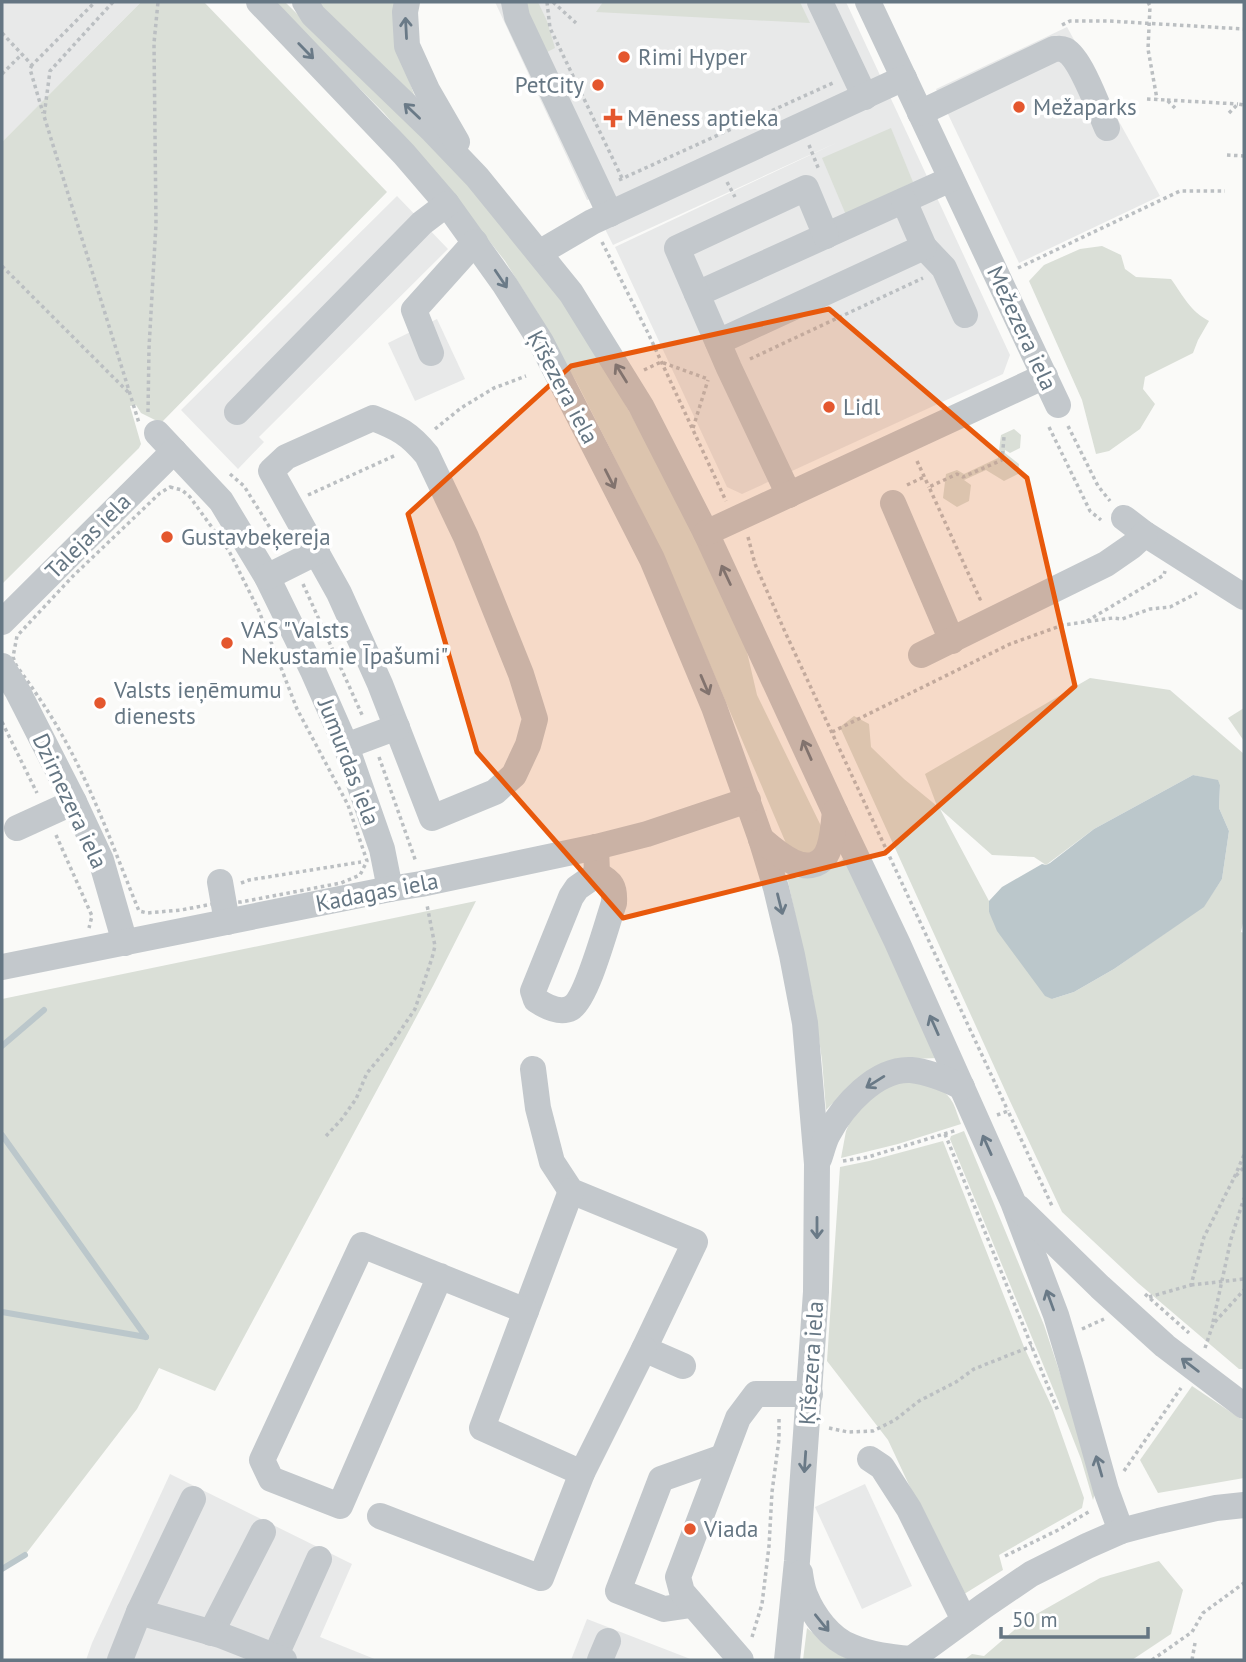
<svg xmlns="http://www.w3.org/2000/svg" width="1246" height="1662" font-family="'PT Sans',sans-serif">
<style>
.built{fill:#e8e9e9}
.green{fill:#dadfd7;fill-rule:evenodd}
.water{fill:#bbc7cb}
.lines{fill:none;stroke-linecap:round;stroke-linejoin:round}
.stream{stroke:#bbc7cb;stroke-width:6}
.path{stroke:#bbbfc2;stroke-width:3.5;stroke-dasharray:3.5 3.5;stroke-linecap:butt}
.minor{stroke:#c3c8cc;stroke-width:26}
.oneway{stroke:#6a7a87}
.marked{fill:#e8590c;fill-opacity:0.2;stroke:#e8590c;stroke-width:5;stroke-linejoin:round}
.poi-dot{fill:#e4572e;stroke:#fff;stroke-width:2.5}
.labels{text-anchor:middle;stroke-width:7;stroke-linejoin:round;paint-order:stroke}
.poi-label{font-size:23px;fill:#657683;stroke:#fff;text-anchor:start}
.street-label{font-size:23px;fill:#657683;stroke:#fff}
</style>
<rect width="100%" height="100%" fill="#fafaf8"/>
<!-- built -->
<g class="built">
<path d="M2 2H141L2 142Z"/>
<path d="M495 2H846L1010 355 1003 374 742 494 727 487 615 247 838 142 613 245 590 199 587 200Z"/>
<path d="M1067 27 1160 196 1019 263 936 89Z"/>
<path d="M397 196 448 249 259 437 264 442 238 469 181 410Z"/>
<path d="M437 319 465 379 415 401 388 343Z"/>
<path d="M170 1474 352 1564 320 1637 377 1660H86L92 1643Z"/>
<path d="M865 1484 912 1586 862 1609 815 1507Z"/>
<path d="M587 1619 693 1660H571Z"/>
</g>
<!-- green -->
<g class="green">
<path d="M141 2H204L387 192 161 423 141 413 136 405 130 406 141 444 139 448 2 584V142Z"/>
<path d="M273 2H285L466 180 561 298 607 372 681 504 744 639 757 695 822 828 821 846 807 854 788 848 685 606 641 510 578 385 537 312 505 261 446 186 384 113Z"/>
<path d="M317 2H395L400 55 415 97Z"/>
<path d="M522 2H538L547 21 555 48 545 53Z"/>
<path d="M603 2H800L810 23 596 12Z"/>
<path d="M891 128 913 182 846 215 822 158Z"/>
<path d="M1102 246 1121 255 1125 269 1136 277 1171 279C1184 297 1190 311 1209 321L1198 340 1193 353 1145 377 1143 389 1155 404 1140 429 1109 451 1096 454 1082 400 1029 281 1044 265 1080 249Z"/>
<path d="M1014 429 1021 435 1020 448 1010 453 1005 450V453L1019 464 1018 474 1004 481 986 470 964 480 971 485 969 501 957 507 943 498 946 474 957 470 964 474 998 458 1001 435Z"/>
<path d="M1090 678 1170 690 1244 754V919L1241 932 1244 933V1369H1239L1138 1283 1062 1212 1009 1099 840 727 854 716 869 724 871 747 904 779 937 806 925 774ZM1193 775 1218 781 1220 785 1219 808 1229 831 1222 879 1204 906 1114 969 1074 992 1052 999 989 912V901L940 809 992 855 1034 857 1046 865 1094 829Z"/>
<path d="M1244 708V741L1228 718Z"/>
<path d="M843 859 847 860 937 1058 914 1059 855 1081 826 1110 822 1060 813 997 787 877C808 880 827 873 843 859Z"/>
<path d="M476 901 433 986 215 1391 159 1368 137 1409 25 1555 2 1569V999Z"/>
<path d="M891 1081C913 1083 941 1080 953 1103 956 1109 958 1117 961 1124L898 1144 841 1158 846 1131 855 1111Z"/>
<path d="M964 1131 1044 1325 1087 1455 1095 1493 1093 1500 1081 1459 1059 1403 950 1139 951 1136Z"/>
<path d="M943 1141 1024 1347 1052 1407 1084 1498 1082 1508 999 1555 1003 1570 961 1596 888 1440 827 1361 840 1167 869 1161Z"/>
<path d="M1192 1386 1244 1421V1478L1158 1493 1140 1460Z"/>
<path d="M1159 1561 1183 1590 1171 1634 1132 1660H964L972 1654 984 1656 1026 1620 1100 1578Z"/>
<path d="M807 1628 836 1653 850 1660H803Z"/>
</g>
<!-- water -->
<path class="water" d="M1193 775 1218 780 1220 785 1219 808 1229 831 1222 879 1204 907 1114 969 1074 992 1052 999 1045 996 997 931 989 912V901L1002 887 1042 864 1046 865 1050 863 1094 829Z"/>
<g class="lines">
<!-- stream -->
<g class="stream">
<path d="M2 1046 44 1010"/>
<path d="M2 1135 146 1337"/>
<path d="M2 1312 146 1337"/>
<path d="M2 1569 25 1555"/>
</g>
<!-- path -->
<g class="path">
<path d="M113 2 50 71 44 116 139 423"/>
<path d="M547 2 550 28 622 178"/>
<path d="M553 2 576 23"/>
<path d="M1148 2 1150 6 1148 49 1157 99"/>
<path d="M1062 25 1070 21H1109L1244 29"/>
<path d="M2 33 32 65 95 2"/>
<path d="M32 65 30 69 43 113"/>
<path d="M2 74 22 54"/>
<path d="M1147 99 1167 100 1175 108"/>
<path d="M1167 100 1238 104"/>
<path d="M1229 113 1238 104 1244 105"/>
<path d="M809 145 819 170"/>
<path d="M1227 155 1244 156"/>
<path d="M619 180 835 82"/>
<path d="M727 182 735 197"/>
<path d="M602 242 648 333 726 501"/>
<path d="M2 266 129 393"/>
<path d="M1018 268 1180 191H1225"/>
<path d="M750 359 923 278"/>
<path d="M644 370 661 362 708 379"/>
<path d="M148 412 149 348 156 224 154 43 158 2"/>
<path d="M1068 426 1098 486 1110 501"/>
<path d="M1049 427 1090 511 1101 520"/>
<path d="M693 428 708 380"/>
<path d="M435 429 461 408 494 388 526 376"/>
<path d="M917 461 929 487"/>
<path d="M230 474 244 486 282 547"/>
<path d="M907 485 924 477"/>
<path d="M170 487 182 490 190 497 229 551 259 611 297 709 348 805 367 861 360 875 341 883 241 902H223L181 910 147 913 139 911C114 850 92 786 58 728 46 707 31 686 16 665L13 657 17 636 73 576 160 493Z"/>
<path d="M308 495 396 455"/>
<path d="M748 537 755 564 786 634 1008 1111"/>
<path d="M303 584 363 717"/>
<path d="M981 598 980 599 929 487 957 474 963 477 1002 460 1004 437"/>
<path d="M1087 621 1164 575 1165 571"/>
<path d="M2 722 37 793"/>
<path d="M832 732 1010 644 1063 625 1113 618 1122 619 1150 609 1170 607 1197 593"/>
<path d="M379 757 416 862"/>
<path d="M56 835 92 916 89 928"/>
<path d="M241 883 249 880 361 862"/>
<path d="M997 1115 1008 1111 1053 1208"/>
<path d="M945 1134 1058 1411"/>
<path d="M326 1136 341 1120 356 1099 367 1073 392 1043 415 1009 432 958 435 946 427 905"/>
<path d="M1244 1155 1234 1178 1244 1167"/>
<path d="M843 1161 868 1157 957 1130"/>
<path d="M1191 1285 1244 1279"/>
<path d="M1145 1294 1189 1333"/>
<path d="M1149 1297 1191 1285 1204 1237 1234 1178"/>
<path d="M1213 1322 1231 1239 1244 1198"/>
<path d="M1082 1329 1104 1319"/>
<path d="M1205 1348 1213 1324 1244 1290"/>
<path d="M829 1428 848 1432 873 1431 895 1420 919 1401 956 1382 974 1369 1032 1346"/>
<path d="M1124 1471 1181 1388"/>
<path d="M1005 1556 1058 1530 1090 1511"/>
<path d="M752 1637 762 1604 769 1546 772 1492 779 1439V1417"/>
<path d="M1152 1660 1192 1632 1203 1613 1244 1583"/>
<path d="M1192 1660 1195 1643"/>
</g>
<!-- minor -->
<g class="minor">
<path d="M259 2 404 154 447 204 505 285 541 342 652 559 714 707 761 839 776 888 792 955 805 1023 817 1164 816 1292 797 1561 787 1660"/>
<path d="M305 2 313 15 433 131 477 177 571 293 641 406 706 533 835 812 897 942 1013 1202 1056 1315 1071 1365 1106 1490 1121 1531"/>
<path d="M407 2 405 12 407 46 427 90 457 142"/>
<path d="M514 2 517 17 610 214"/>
<path d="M820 2 865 97"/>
<path d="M868 2 1058 405"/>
<path d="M920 113 1054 49C1059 49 1061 48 1065 50 1081 58 1099 110 1107 128"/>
<path d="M924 247 944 268 965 315"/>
<path d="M539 253 592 222 904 78"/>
<path d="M697 294 951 179"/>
<path d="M718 342 924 247 904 201"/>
<path d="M431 353 414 310 475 242"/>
<path d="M237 412 422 223 447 204"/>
<path d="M373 418C398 428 409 433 427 455L466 537 521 674 535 719 528 745 514 775 495 792 432 818 380 684 339 593 271 471 286 457Z"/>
<path d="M157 433 221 501 267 577 313 671 346 746 382 849 390 889"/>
<path d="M789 495 729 368 677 248 806 188 826 236"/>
<path d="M893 503 952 641"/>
<path d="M1124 518 1145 534 1244 597"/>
<path d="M706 533 1045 376"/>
<path d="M267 577 317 552"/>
<path d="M2 622 174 451"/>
<path d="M921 655 1106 564 1132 546 1145 534"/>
<path d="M2 666 18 692 74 802 101 860 125 943"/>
<path d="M346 746 397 727"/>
<path d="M17 828 74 802"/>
<path d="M761 839C776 852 808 881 826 855 833 843 833 826 835 812"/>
<path d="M596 847 597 874 577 888 571 897 533 991 536 1000C545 1006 560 1014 571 1008 587 999 607 923 614 903 615 887 612 882 597 874"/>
<path d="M220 882 227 922"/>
<path d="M2 967 390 889 421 884 596 847 647 834 748 800"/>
<path d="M533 1069 538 1108 552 1162 571 1191 695 1242 644 1349 683 1366"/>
<path d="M819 1159C822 1151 824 1141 828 1134 843 1106 876 1068 911 1070 930 1072 946 1079 962 1087"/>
<path d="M571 1191 482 1428 582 1473"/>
<path d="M1019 1208 1100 1287 1165 1346 1244 1406"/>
<path d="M440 1276 340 1506 271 1479 262 1460 362 1245 526 1311"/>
<path d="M870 1459 882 1467 909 1509 964 1620"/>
<path d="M380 1516 541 1578 582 1473 644 1349"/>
<path d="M800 1573C801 1580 802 1588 805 1595 813 1615 830 1639 852 1647 871 1655 891 1657 911 1659"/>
<path d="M691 1605 664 1609 618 1591 661 1479 723 1457"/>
<path d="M139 1612 193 1499"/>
<path d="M211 1633 263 1532"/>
<path d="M275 1657 319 1559"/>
<path d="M120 1660 139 1612 220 1635 284 1660"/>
<path d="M600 1660 608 1641"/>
<path d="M741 1660 682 1592 678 1577 738 1418 756 1394H810"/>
<path d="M910 1660 984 1606 1031 1574 1087 1546 1121 1531 1159 1521 1216 1508 1244 1505"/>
</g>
</g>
<!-- one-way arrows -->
<defs><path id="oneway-shaft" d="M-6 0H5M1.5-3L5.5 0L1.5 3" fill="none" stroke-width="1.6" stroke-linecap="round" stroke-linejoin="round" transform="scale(1.75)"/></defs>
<g class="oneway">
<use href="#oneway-shaft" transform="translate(406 28) rotate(-93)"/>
<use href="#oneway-shaft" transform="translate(306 51) rotate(46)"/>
<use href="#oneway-shaft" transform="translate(412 111) rotate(-136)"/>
<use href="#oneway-shaft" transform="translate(501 279) rotate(56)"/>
<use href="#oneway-shaft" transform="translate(621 373) rotate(-122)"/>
<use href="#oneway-shaft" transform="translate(610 479) rotate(63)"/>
<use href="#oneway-shaft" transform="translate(726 575) rotate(-115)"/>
<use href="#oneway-shaft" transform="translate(705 685) rotate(67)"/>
<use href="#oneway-shaft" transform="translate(807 750) rotate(-114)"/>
<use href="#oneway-shaft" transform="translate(780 904) rotate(76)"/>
<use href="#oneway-shaft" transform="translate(934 1025) rotate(-114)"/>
<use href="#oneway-shaft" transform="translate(875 1082) rotate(148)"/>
<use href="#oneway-shaft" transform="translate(987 1145) rotate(-114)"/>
<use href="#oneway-shaft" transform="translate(817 1228) rotate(90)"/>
<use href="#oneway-shaft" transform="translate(1050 1300) rotate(-110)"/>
<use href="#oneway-shaft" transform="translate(1190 1365) rotate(-143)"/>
<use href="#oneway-shaft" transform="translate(805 1462) rotate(94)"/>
<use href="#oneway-shaft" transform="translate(1099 1466) rotate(-106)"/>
<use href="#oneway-shaft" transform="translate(822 1623) rotate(51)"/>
</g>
<!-- marked area -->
<path class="marked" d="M829 309 1027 478 1075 686 885 853 623 918 477 752 408 514 571 366Z"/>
<!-- markers -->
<g class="poi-dot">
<circle cx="624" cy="57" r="7"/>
<circle cx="598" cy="85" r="7"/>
<circle cx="1019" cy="107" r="7"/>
<path d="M609.5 107.5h7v7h7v7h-7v7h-7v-7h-7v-7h7z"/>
<circle cx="829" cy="407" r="7"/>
<circle cx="167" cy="537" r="7"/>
<circle cx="227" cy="643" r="7"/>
<circle cx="100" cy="703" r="7"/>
<circle cx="690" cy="1529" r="7"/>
</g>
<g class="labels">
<!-- poi labels -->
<g class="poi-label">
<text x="638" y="65">Rimi Hyper</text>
<text x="584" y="93" text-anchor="end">PetCity</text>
<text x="1033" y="115">Mežaparks</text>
<text x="627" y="126">Mēness aptieka</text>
<text x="843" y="415">Lidl</text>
<text x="181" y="545">Gustavbeķereja</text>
<text x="241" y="638">VAS "Valsts<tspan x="241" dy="26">Nekustamie Īpašumi"</tspan></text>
<text x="114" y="698">Valsts ieņēmumu<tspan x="114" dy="26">dienests</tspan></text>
<text x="704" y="1537">Viada</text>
</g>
<!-- street labels -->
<g class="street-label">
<text transform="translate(1022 328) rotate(65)" y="8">Mežezera iela</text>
<text transform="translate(563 387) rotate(62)" y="8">Ķīšezera iela</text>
<text transform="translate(88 536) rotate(-45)" y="8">Talejas iela</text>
<text transform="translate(349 762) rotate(69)" y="8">Jumurdas iela</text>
<text transform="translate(70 801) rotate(65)" y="8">Dzirnezera iela</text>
<text transform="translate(377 892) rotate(-11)" y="8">Kadagas iela</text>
<text transform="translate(811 1363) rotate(-86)" y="8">Ķīšezera iela</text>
</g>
</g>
<!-- border -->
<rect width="1246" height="1662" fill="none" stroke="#657683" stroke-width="7"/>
<!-- scale -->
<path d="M1001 1627v10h147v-10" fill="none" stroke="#657683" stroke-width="3.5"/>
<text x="1012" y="1627" font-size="21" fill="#657683" stroke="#ffffff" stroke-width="5" paint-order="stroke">50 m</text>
</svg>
